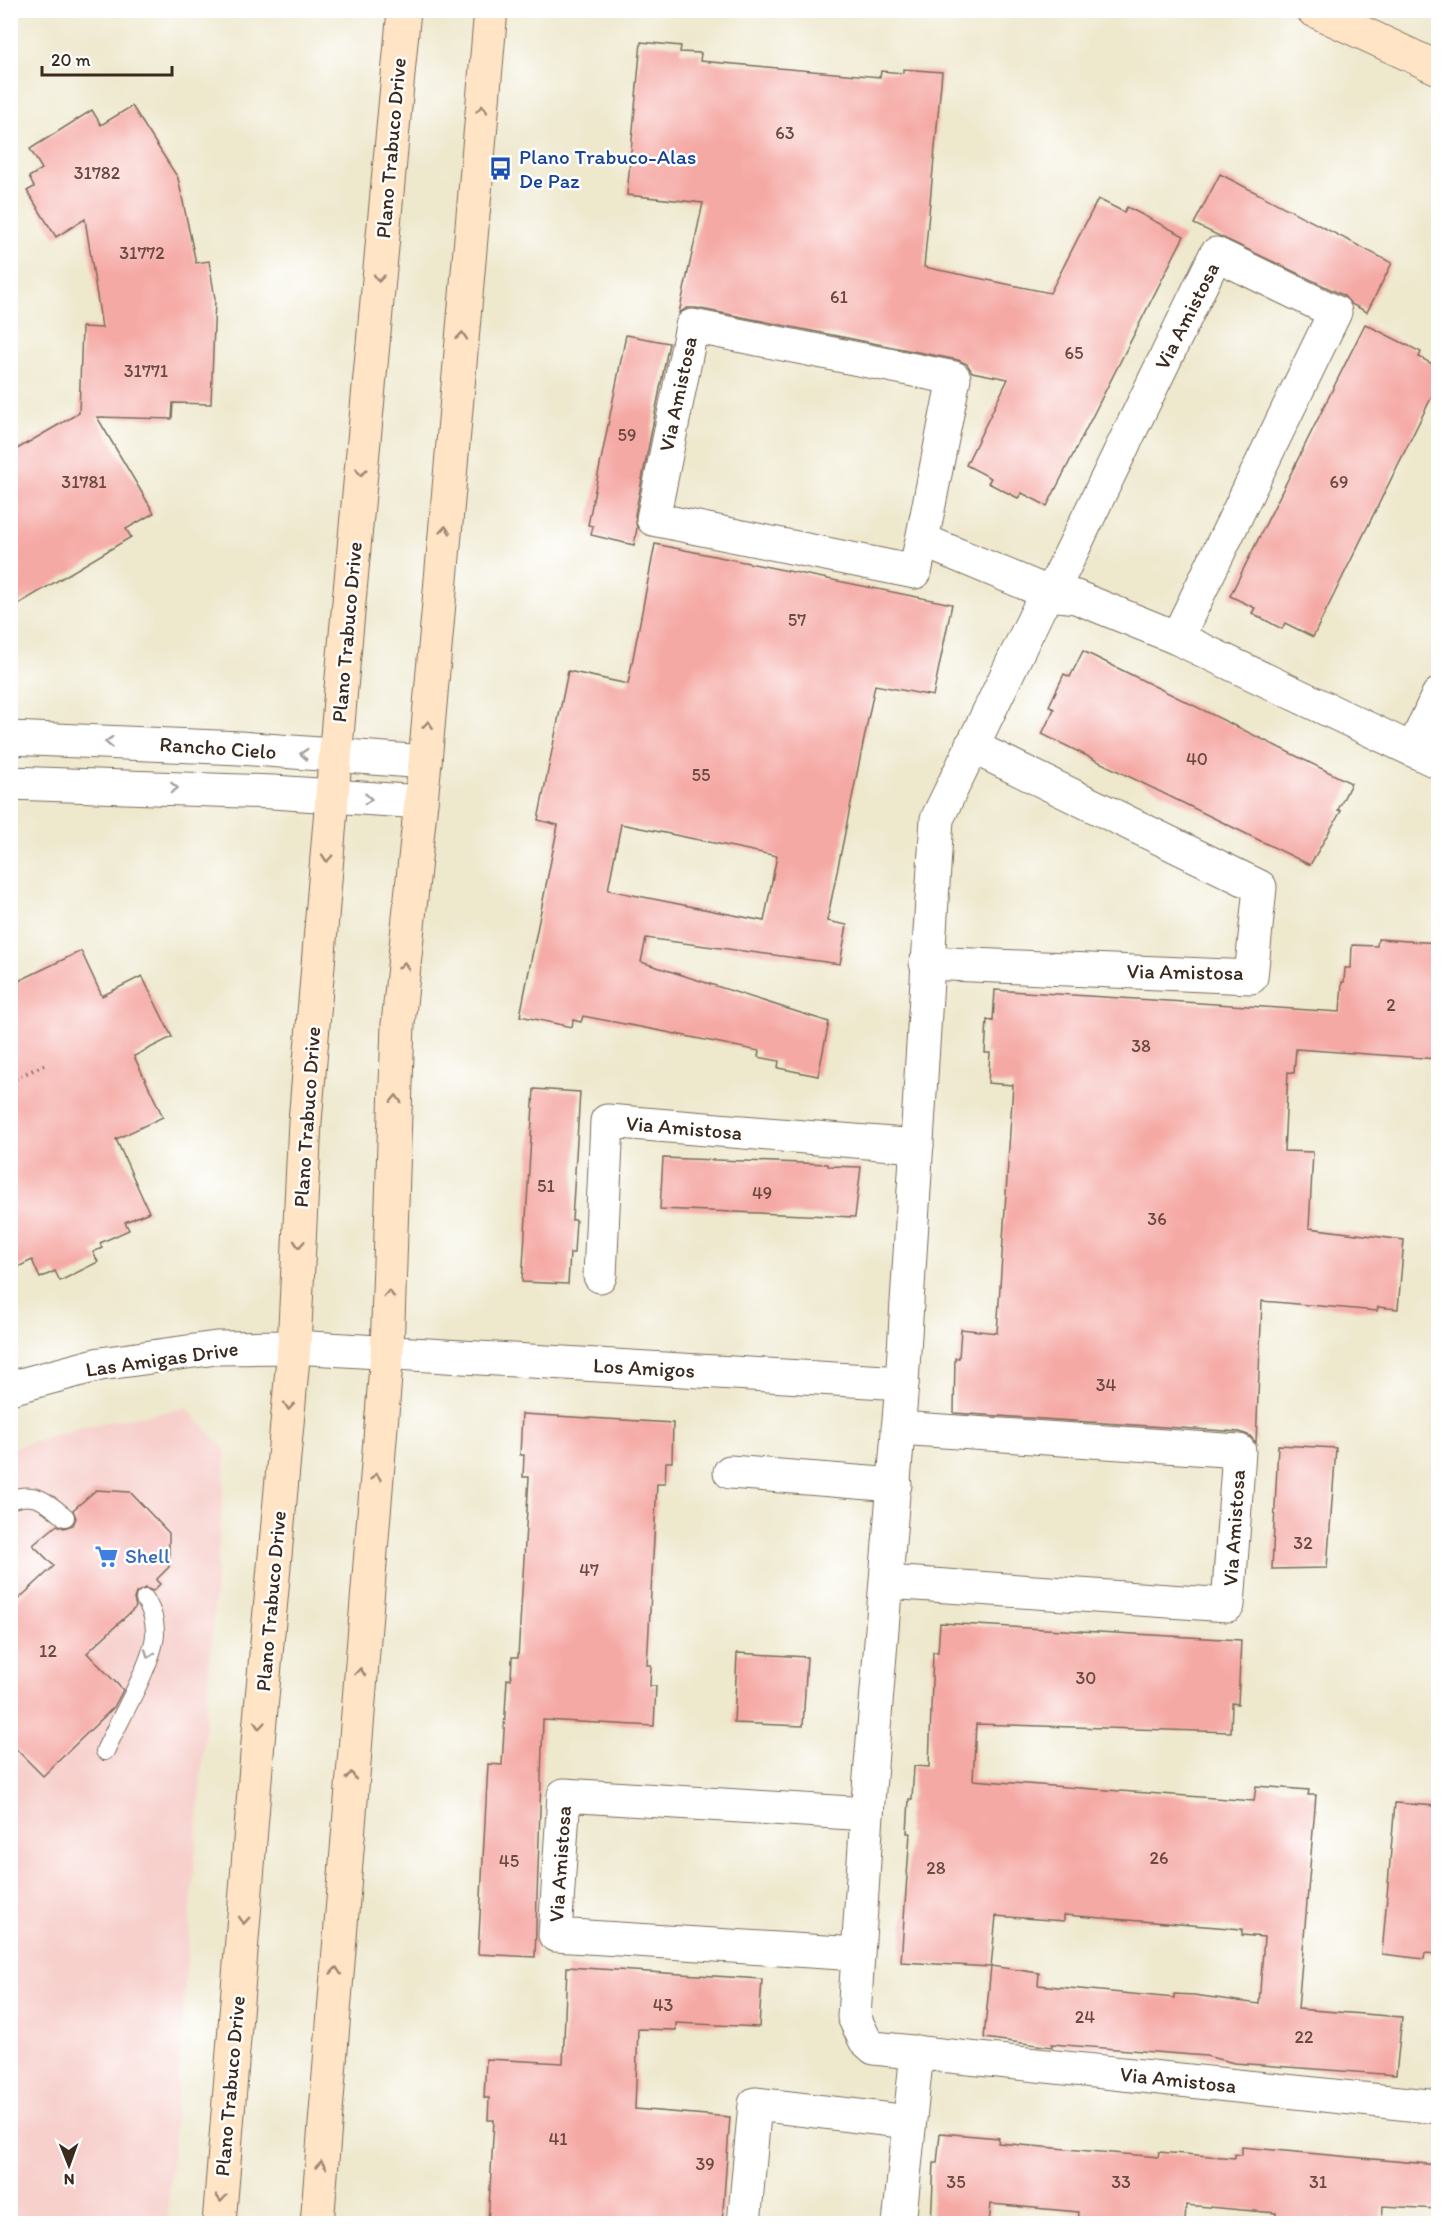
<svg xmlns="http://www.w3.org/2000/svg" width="1449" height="2234" font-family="Itim,sans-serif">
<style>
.built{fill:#f7d0cc}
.building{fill:#f5a9a4;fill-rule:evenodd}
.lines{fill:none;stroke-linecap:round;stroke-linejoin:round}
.service-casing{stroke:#7a6c5b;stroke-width:20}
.minor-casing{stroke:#7a6c5b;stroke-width:35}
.secondary-casing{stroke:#7a6c5b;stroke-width:35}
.path{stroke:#7a6c5b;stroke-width:4;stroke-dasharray:1.5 4.5;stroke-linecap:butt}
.service{stroke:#fff;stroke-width:18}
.minor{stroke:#fff;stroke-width:33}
.secondary{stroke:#ffe4c6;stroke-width:33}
.oneway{stroke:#9d8772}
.oneway2{stroke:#a79f9a}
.labels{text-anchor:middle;stroke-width:5;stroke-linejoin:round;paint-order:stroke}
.number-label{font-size:18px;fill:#6a4a40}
.street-label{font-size:21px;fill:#3b2a1e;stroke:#fff}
.transit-label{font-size:21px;fill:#164399;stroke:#fff;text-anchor:start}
.shop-label{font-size:21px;fill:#366cbe;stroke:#fff;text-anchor:start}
</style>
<rect width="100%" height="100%" fill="#fff"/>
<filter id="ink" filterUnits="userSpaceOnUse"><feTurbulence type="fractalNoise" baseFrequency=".0167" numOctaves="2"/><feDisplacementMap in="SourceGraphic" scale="12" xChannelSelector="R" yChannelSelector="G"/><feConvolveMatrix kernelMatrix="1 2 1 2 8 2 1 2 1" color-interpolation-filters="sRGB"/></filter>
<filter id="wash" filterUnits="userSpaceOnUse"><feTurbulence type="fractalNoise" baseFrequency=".008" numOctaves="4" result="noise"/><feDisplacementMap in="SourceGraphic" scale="24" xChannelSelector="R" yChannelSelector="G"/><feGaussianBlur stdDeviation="1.35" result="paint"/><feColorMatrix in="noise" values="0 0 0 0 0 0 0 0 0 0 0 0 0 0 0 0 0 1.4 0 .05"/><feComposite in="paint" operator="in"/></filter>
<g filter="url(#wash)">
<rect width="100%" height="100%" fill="#eee8cd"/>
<!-- built -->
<path class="built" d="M186 1408 226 1450 167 2223 11 2224V1448L85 1426Z"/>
<g id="blocks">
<!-- building -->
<g class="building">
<path d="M641 42 681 46 680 52 701 53 700 61 880 77 881 71 903 73V69L942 72 924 267 1050 293 1098 199 1124 212 1127 207 1184 236 1047 506 1022 493 1018 498 988 483 991 478 966 465 1008 379 972 372 967 364 958 360 696 308H687L679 313 703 203 627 195Z"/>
<path d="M132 106 178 178 196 263 209 261 215 299 211 404 173 403 172 419 97 417 154 513 126 529 131 537 10 609V453L79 413 82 327 102 328 85 219 56 237 27 191 34 187 29 177 42 169 30 149 92 110 101 125Z"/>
<path d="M1220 174 1392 263 1367 312 1351 304 1343 295 1194 224Z"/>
<path d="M1365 324 1421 352 1419 357 1438 367V384L1313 637 1285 623 1282 629 1252 613 1255 608 1230 596Z"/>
<path d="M626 335 669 343 635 515 637 528 634 545 591 535 593 526 588 525Z"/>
<path d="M655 544 952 604 933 696 875 685 827 921 847 925 840 964 646 938 641 962 829 1022 818 1076 778 1068 779 1061 758 1057 759 1051 666 1032 583 1016 581 1022 573 1020 572 1027 520 1016 558 825 538 820 568 671 628 684ZM621 824 777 856 764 921 608 890Z"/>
<path d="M1083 651 1351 783 1338 810 1341 811 1310 865 1042 734 1054 709 1049 706 1064 674 1070 677Z"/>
<path d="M1378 939 1438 943V1059L1296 1049 1294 1073 1288 1072 1284 1151 1313 1152 1309 1228 1404 1240 1398 1309 1378 1307 1377 1311 1262 1301 1256 1443 1250 1436 1240 1432 954 1413 955 1358H959L961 1329 997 1333 1013 1085 988 1083 990 1053H985L987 1020 993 1021 995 990 1340 1012 1342 982H1344L1345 968H1351L1352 945 1377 946Z"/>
<path d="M81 951 102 996 142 976 172 1037 134 1056 163 1117 116 1139 149 1212 125 1222 129 1230 100 1243 102 1248 93 1252 98 1262 60 1281 55 1271 40 1278 32 1260 10 1271V985Z"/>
<path d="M534 1089 580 1092 572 1220H576L574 1253H570L568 1284 522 1282Z"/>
<path d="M663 1158 828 1164V1166L861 1167 855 1217 660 1209Z"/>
<path d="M522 1414 673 1423 672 1462H666L665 1484H657L647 1665H651L650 1686H656L654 1726 543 1720 535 1957 478 1954 488 1764 502 1765 507 1679 511 1680 512 1657H518L529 1477H523L524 1455H520Z"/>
<path d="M1278 1445 1336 1448 1327 1568 1272 1569Z"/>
<path d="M96 1490 130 1492 169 1533V1567L156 1580 160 1584 153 1591 145 1588 136 1593 134 1599 136 1607 87 1653 123 1690 114 1707 43 1776 10 1743V1607L54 1566 33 1545 57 1525 64 1528 73 1525 76 1518 73 1510Z"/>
<path d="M940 1623 1241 1640 1238 1704 1232 1703 1231 1732 976 1724 973 1780 1254 1801 1256 1786 1309 1790 1308 1795H1316L1298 2009 1402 2017 1396 2075 1234 2063 1206 2056 1052 2044V2047L984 2038 991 1966 1039 1973 1038 1985 1174 1998V1994L1194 1995 1259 2004 1264 1937 1242 1935V1929L1064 1915V1921L996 1916 991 1967 901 1962 910 1833H907L909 1799H912L914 1766 929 1767 933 1652H938Z"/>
<path d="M737 1653 807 1657 803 1726 734 1723Z"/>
<path d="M1395 1803 1436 1806V1812H1438V1954L1425 1953 1424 1959 1382 1954Z"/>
<path d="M567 1967 762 1979 759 2027 676 2023V2030L638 2029 635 2109 730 2117 722 2223H488L494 2120H488L489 2098H484L486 2059 563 2063Z"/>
<path d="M940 2133 999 2138 998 2143 1158 2157 1159 2152 1235 2158V2154L1242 2155V2147L1438 2165V2209L1383 2206 1382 2222 1346 2219 1345 2223H1275L1276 2213 1186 2205 1185 2222 1149 2219 1148 2223H1078L1079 2212 991 2204 989 2223H931L934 2163H937Z"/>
</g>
</g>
</g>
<g filter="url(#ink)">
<use href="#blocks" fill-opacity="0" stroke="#7a6c5b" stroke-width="1.5"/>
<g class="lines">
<defs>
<g id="service">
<path d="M10 1500C34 1490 47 1502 65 1517"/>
<path d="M105 1751C117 1724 154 1661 155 1634 155 1620 152 1611 145 1599"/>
</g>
<g id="minor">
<path d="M922 540 954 378 692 326 653 519 915 572 922 540 1051 594 1216 254 1335 312 1177 638"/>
<path d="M10 738 240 748 425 762"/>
<path d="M1413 750 1438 695"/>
<path d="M1438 762 1177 638 1076 597 1051 594 1040 606 937 819 902 1383 867 1814 854 2017 865 2040 874 2048 1438 2107"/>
<path d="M10 783 273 792 421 802"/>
<path d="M926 963 1251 977 1260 887 971 746"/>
<path d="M600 1276 607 1121 917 1146"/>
<path d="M10 1388 100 1364 216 1348 294 1347 902 1383"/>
<path d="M730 1472 895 1485"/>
<path d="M887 1582 1228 1605 1239 1451 898 1428"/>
<path d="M857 1954 555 1935 564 1795 867 1814"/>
<path d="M744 2224 755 2104 909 2122"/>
<path d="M899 2224 917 2052"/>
</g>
<g id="secondary">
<path d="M1313 10 1438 68"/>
<path d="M219 2224 258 1742 294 1347 305 1122 341 688 404 10"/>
<path d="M317 2224 387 1352 398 1024 425 762 491 10"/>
</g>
</defs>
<!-- service casing -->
<use href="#service" class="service-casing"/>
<!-- minor casing -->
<use href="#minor" class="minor-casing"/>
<!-- secondary casing -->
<use href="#secondary" class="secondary-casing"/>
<!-- path -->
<path class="path" d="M10 1081 48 1063"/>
<!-- service -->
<use href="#service" class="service"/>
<!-- minor -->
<use href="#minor" class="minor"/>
<!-- secondary -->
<use href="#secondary" class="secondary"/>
</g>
<!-- one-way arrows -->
<defs><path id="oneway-chevron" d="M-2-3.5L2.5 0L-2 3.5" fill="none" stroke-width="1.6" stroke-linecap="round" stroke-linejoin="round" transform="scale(1.5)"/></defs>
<g class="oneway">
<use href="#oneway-chevron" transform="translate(482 109) rotate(-85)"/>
<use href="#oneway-chevron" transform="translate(379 278) rotate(95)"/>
<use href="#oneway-chevron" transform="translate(462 336) rotate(-85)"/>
<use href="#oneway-chevron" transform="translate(361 472) rotate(95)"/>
<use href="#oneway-chevron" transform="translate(445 530) rotate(-85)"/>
<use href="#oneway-chevron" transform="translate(428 725) rotate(-85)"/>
<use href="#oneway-chevron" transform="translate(327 858) rotate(95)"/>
<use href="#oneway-chevron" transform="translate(404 966) rotate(-84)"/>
<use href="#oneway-chevron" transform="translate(396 1099) rotate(-88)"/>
<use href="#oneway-chevron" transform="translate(299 1244) rotate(93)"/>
<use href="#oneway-chevron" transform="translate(389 1294) rotate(-88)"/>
<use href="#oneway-chevron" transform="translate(289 1406) rotate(95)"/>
<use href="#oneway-chevron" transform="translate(376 1477) rotate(-85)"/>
<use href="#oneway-chevron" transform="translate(360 1672) rotate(-85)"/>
<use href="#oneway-chevron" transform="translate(259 1725) rotate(95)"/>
<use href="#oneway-chevron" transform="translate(351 1776) rotate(-86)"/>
<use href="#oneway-chevron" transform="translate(244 1920) rotate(94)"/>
<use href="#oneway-chevron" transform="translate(336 1971) rotate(-86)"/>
<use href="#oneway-chevron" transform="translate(321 2165) rotate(-86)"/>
<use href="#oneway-chevron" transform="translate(221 2198) rotate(95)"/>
</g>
<g class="oneway2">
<use href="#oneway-chevron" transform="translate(109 742) rotate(-177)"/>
<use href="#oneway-chevron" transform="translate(304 754) rotate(-175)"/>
<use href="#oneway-chevron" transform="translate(174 788) rotate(2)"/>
<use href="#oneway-chevron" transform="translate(368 799) rotate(4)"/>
<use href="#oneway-chevron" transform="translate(149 1654) rotate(109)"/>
</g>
</g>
<!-- icons -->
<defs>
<symbol id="bus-bare" viewBox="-9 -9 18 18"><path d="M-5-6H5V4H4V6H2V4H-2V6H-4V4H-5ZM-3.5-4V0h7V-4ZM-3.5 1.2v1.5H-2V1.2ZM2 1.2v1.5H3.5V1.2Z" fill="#1a4fb4" stroke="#fff" stroke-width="2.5" paint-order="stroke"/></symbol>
<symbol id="supermarket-bare" viewBox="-9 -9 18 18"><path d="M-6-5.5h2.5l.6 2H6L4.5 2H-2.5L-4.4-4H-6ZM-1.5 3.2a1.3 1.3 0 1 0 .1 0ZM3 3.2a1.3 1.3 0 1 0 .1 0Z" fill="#3f7fe0" stroke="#fff" stroke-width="2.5" paint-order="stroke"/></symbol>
</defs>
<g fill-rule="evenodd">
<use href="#bus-bare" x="484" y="152" width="33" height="33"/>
<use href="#supermarket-bare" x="90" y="1540" width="33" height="33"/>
</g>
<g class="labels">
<!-- number labels -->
<g class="number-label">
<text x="785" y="139">63</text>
<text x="97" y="179">31782</text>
<text x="142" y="259">31772</text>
<text x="839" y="303">61</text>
<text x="1074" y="359">65</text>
<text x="146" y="377">31771</text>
<text x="627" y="441">59</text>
<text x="84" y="488">31781</text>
<text x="1339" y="488">69</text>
<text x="797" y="626">57</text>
<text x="1197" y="765">40</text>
<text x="701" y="781">55</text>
<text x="1391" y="1011">2</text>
<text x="1141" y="1052">38</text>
<text x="546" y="1192">51</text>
<text x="762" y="1199">49</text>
<text x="1157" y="1225">36</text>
<text x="1106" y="1391">34</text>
<text x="1303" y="1549">32</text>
<text x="589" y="1576">47</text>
<text x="48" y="1657">12</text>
<text x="1086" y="1684">30</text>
<text x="1159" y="1864">26</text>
<text x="509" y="1867">45</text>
<text x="936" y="1874">28</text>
<text x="663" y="2011">43</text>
<text x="1085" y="2023">24</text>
<text x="1304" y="2043">22</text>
<text x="558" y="2145">41</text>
<text x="705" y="2170">39</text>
<text x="956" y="2188">35</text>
<text x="1121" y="2188">33</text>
<text x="1318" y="2188">31</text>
</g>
<!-- street labels -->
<g class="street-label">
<text transform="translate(391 148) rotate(-85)" y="7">Plano Trabuco Drive</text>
<text transform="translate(1187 316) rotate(-63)" y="7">Via Amistosa</text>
<text transform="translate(678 394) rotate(-78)" y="7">Via Amistosa</text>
<text transform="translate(347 632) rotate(-85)" y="7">Plano Trabuco Drive</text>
<text transform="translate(218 748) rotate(4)" y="7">Rancho Cielo</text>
<text transform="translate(1185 972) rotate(1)" y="7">Via Amistosa</text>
<text transform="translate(307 1117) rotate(-86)" y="7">Plano Trabuco Drive</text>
<text transform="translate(684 1128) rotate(5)" y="7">Via Amistosa</text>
<text transform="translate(162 1359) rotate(-8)" y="7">Las Amigas Drive</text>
<text transform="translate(644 1368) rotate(3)" y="7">Los Amigos</text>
<text transform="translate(1234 1528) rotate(-86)" y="7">Via Amistosa</text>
<text transform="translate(271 1601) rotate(-85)" y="7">Plano Trabuco Drive</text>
<text transform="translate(560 1864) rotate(-86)" y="7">Via Amistosa</text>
<text transform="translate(1178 2080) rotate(6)" y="7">Via Amistosa</text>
<text transform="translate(230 2086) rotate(-85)" y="7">Plano Trabuco Drive</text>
</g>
<!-- transit labels -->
<g class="transit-label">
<text x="519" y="164">Plano Trabuco-Alas<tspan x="519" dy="24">De Paz</tspan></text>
</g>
<!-- shop labels -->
<g class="shop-label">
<text x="125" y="1563">Shell</text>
</g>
</g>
<!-- margin -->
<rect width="1449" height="2234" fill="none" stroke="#fff" stroke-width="36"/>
<!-- north arrow -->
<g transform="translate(69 2165) rotate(179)" stroke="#ffffff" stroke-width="4.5" paint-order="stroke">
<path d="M0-4.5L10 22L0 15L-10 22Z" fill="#3b2a1e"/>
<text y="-9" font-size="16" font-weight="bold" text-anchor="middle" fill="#3b2a1e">N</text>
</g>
<!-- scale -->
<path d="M42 66v9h130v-9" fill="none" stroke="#3b2a1e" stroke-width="3"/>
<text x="51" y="66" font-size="18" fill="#3b2a1e" stroke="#ffffff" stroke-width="4.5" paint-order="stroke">20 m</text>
</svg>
